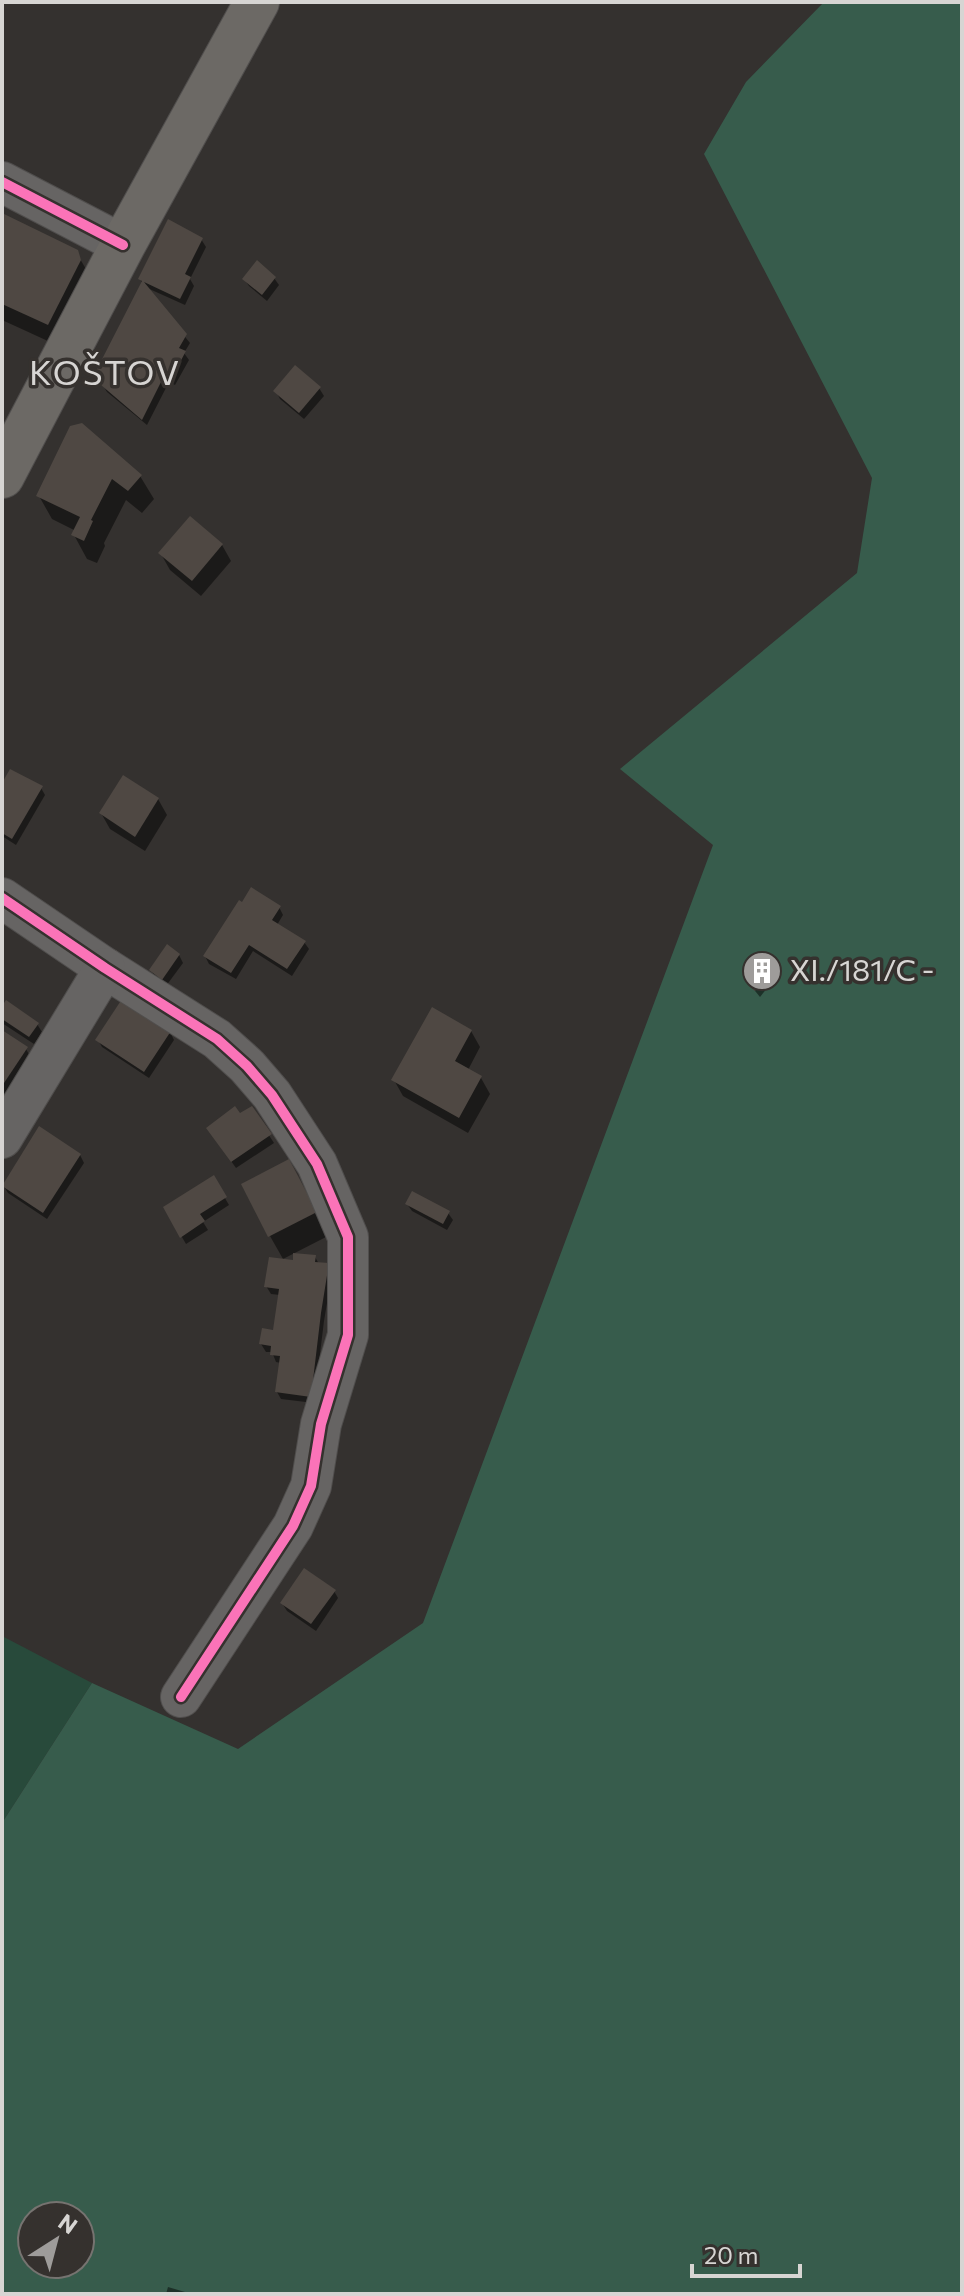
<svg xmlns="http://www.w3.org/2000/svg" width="964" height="2296" font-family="Commissioner,sans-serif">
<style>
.green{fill:#284a3b}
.forest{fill:#375c4c;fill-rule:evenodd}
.shadow{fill:#0007}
.building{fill:#4f4843}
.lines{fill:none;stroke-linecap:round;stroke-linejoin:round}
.minor-casing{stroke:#504e4d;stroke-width:42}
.secondary-casing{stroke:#504e4d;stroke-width:46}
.minor{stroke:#666463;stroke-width:40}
.secondary{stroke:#6c6965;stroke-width:44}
.cycleway-casing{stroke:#35312e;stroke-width:15}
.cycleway{stroke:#fb73b8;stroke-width:10}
.labels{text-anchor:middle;stroke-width:7;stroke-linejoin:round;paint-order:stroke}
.poi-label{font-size:30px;fill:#d7d5d3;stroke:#35312e;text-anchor:start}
.quarter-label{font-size:34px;letter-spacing:2px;fill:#d7d5d3;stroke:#35312e}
</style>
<rect width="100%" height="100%" fill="#34312f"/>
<!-- green -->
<path class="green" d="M2 1636 92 1683 2 1823Z"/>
<!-- forest -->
<path class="forest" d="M824 2H962V2294H2V1823L92 1683 238 1749 423 1623 713 845 620 769 857 573 872 478 704 154 746 82ZM32 2216H80V2264H32Z"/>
<!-- shadow -->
<g class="shadow">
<path d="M2 215 76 252 90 276 61 347 2 320Z"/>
<path d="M201 239 206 247 190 279 194 286 185 305 145 287 190 343 184 353 189 360 175 385 169 382 147 425 107 392 98 377 143 284 140 279Z"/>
<path d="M274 278 279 285 267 301 249 286 244 279Z"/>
<path d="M319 388 324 396 304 419 280 399 276 391Z"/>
<path d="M71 427 140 476 154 499 142 513 126 500 104 543 105 546 97 563 87 559 74 535 76 531 52 519 39 496Z"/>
<path d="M222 545 231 561 201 596 170 570 161 554Z"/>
<path d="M2 787 41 788 45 795 16 845 2 836Z"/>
<path d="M158 799 167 815 145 851 110 829 101 813Z"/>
<path d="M279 907 283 915 277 925 304 942 309 949 292 976 253 951 236 979 209 964 205 956Z"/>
<path d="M179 955 183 963 166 986 155 978 151 970Z"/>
<path d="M774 966 778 974 760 997 751 986Z"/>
<path d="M2 1010 37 1024 42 1032 34 1044 2 1023Z"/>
<path d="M471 1031 480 1047 468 1070 481 1078 490 1094 468 1133 403 1096 394 1080Z"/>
<path d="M2 1032 26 1049 30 1056 2 1100Z"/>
<path d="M170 1032 174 1040 149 1078 102 1047 98 1040Z"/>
<path d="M251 1108 274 1143 236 1168 213 1136Z"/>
<path d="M80 1155 84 1163 47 1219 8 1193 3 1185Z"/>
<path d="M213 1178 229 1205 203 1222 208 1230 186 1244 165 1208Z"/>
<path d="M302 1185 328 1236 283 1259 270 1236Z"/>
<path d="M407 1204 448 1213 453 1220 447 1230 412 1211Z"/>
<path d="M315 1257 319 1264 328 1265 332 1273 324 1321 314 1403 281 1399 277 1392 281 1363 276 1362 272 1352H266L261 1344 275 1333 280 1295 271 1294 266 1286 294 1262Z"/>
<path d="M334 1591 338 1598 316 1631 287 1611 282 1603Z"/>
<path d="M168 2287 185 2292 186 2294H166Z"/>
</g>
<!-- building -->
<g class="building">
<path d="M2 213 78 250 81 260 48 325 2 304Z"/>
<path d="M168 219 203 238 185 274 191 277 180 299 144 282 187 334 179 348 186 351 171 379 164 376 142 420 101 385 96 378 97 369 142 281 138 279Z"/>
<path d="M257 260 276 277 262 295 242 279Z"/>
<path d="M295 365 321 387 299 413 273 391Z"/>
<path d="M82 423 142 475 128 491 112 479 91 520 93 521 84 541 71 535 80 517 36 496 70 426Z"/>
<path d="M190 516 223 544 192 581 158 553Z"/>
<path d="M10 769 43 786 12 839 2 833V783Z"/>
<path d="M123 775 159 798 135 837 99 813Z"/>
<path d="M251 887 281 906 272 920 306 941 287 969 249 945 231 973 203 956 239 900 242 902Z"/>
<path d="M167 944 180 954 162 980 149 970Z"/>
<path d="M770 960 775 965 755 991 749 986 748 977 760 962Z"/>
<path d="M122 999 171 1031 144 1072 95 1040Z"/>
<path d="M6 1000 39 1023 29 1037 2 1019V1006Z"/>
<path d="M432 1007 472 1030 455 1061 482 1076 459 1118 391 1080Z"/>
<path d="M2 1030 28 1047 2 1086Z"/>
<path d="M235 1106 240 1113 252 1106 272 1134 231 1162 206 1128Z"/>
<path d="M39 1126 81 1154 43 1213 2 1186Z"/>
<path d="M289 1159 317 1212 268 1237 241 1184Z"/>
<path d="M214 1175 227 1197 200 1214 205 1221 180 1238 163 1207Z"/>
<path d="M412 1191 450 1211 443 1224 405 1204Z"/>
<path d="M293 1253 316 1255 315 1262 329 1263 321 1313 311 1397 275 1392 280 1356 270 1355 271 1346 259 1344 262 1328 273 1330 279 1289 264 1287 269 1257 293 1260Z"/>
<path d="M304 1568 336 1590 311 1624 280 1603Z"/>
</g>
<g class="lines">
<defs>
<g id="minor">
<path d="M2 182 123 245"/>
<path d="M2 898 105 968 217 1039 247 1066 272 1095 317 1164 348 1237V1335L321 1424 311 1486 293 1526 181 1697"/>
<path d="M2 1138 105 968"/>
</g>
<path id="secondary" d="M2 476 123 245 257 2"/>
</defs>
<!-- minor casing -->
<use href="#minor" class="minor-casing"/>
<!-- secondary casing -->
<use href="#secondary" class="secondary-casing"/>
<!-- minor -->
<use href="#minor" class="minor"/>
<!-- secondary -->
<use href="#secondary" class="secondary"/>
<defs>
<g id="cycleway">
<path d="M2 182 123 245"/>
<path d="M2 898 105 968 217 1039 247 1066 272 1095 317 1164 348 1237V1335L321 1424 311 1486 293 1526 181 1697"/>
</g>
</defs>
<!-- cycleway casing -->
<use href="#cycleway" class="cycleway-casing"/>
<!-- cycleway -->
<use href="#cycleway" class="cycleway"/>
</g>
<!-- icons -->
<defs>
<symbol id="building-disc" viewBox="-11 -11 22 22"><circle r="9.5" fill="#9e9c9a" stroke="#35312e"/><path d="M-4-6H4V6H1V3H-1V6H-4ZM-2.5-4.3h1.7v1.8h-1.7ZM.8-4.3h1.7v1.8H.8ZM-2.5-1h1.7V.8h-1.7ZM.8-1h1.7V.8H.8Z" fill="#fff"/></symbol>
</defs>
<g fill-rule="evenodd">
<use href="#building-disc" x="740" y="949" width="44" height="44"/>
</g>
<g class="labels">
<!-- poi labels -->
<g class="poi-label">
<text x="790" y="981">XI./181/C -</text>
</g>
<!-- quarter labels -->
<g class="quarter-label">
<text x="105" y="385">KOŠTOV</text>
</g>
</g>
<!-- border -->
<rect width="964" height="2296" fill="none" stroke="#d7d5d3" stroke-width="8"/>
<!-- north arrow -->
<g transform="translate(56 2240) rotate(36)"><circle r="38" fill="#35312e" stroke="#767370" stroke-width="2"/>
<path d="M0-6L14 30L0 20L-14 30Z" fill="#9e9c9a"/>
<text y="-12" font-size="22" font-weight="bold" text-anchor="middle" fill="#d7d5d3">N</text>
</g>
<!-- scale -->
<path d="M692 2264v12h108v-12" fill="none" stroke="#d7d5d3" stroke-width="4"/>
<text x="704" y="2264" font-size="24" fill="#d7d5d3" stroke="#35312e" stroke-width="6" paint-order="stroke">20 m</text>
</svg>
